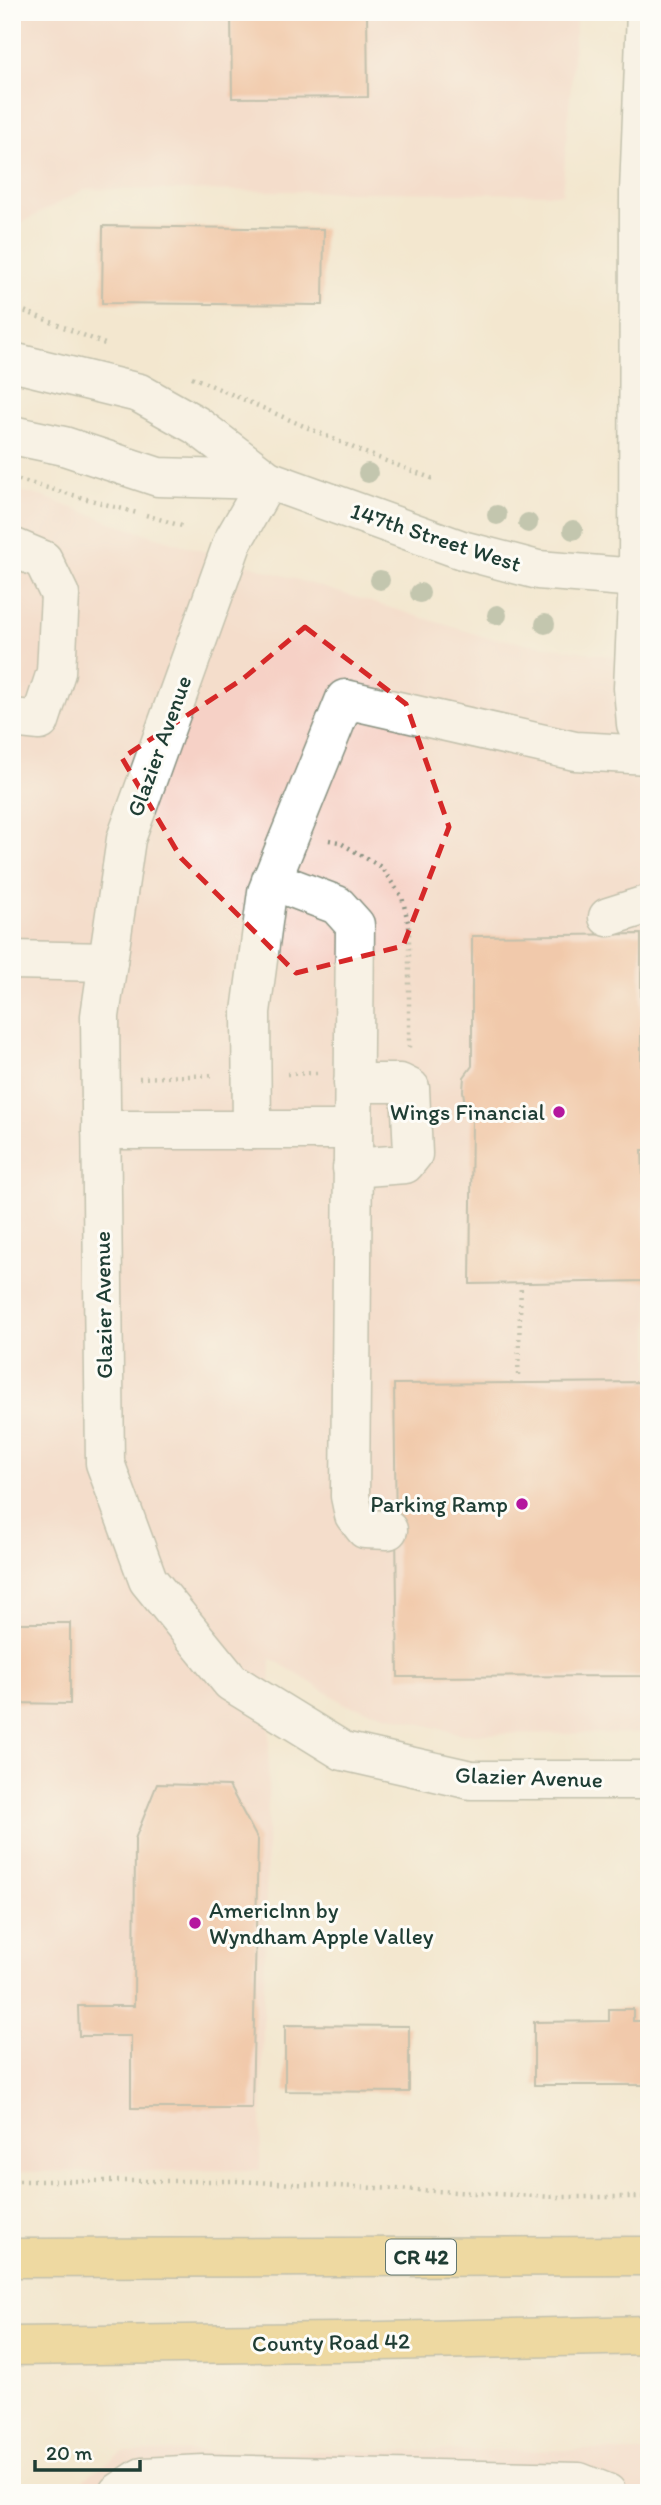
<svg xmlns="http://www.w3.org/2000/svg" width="661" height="2505" font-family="Itim,sans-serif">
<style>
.built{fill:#f6d1c6}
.building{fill:#f0a57e}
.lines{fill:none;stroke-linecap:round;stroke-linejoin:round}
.minor-casing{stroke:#899282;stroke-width:41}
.highway-casing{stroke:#899282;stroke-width:41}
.path{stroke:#899282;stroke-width:4.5;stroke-dasharray:2 5;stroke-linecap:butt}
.minor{stroke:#fff;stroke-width:38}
.highway{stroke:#e9c769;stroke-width:38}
.tree{fill:#8a9d86}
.marked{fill:none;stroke:#d62828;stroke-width:5;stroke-dasharray:14 9;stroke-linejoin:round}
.poi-dot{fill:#b5179e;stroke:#fdfcf7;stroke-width:2.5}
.labels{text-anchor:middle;stroke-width:6;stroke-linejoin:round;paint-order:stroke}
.shield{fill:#fdfcf7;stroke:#62766e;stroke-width:2}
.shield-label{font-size:21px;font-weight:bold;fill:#1f3d34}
.street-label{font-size:23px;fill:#1f3d34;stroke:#fdfcf7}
.poi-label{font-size:23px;fill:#1f3d34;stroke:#fdfcf7;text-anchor:end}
</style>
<rect width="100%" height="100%" fill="#fdfcf7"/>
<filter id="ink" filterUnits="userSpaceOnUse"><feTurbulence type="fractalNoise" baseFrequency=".0143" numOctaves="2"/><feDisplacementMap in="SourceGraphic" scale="14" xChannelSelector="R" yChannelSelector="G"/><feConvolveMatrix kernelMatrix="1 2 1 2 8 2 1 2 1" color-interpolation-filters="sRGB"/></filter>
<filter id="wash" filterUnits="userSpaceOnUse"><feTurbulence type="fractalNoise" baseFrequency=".00686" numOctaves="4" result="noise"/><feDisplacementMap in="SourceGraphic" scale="28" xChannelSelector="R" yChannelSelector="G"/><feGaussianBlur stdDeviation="1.57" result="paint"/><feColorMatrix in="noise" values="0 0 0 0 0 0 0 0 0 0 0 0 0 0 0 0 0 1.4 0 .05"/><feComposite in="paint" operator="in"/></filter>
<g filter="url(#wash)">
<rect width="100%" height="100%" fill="#f3e7cf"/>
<!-- built -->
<g class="built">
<path d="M12 12H577L562 194 85 189 12 228Z"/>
<path d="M12 489 44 497 121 526 486 637 649 662V1733L461 1734 347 1705 271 1658 260 2170 12 2172Z"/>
<path d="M606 2450 649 2454V2493H63L122 2452Z"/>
</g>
<g id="blocks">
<!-- building -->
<g class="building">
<path d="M231 12H367L368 97 232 98Z"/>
<path d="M103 226 324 229 323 305 102 303Z"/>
<path d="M641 934V1102H649V1150H642L647 1281 470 1284 472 1120 465 1105 463 1091 464 1077 472 1066V936Z"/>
<path d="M649 1382V1676L398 1677 394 1384Z"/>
<path d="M12 1623H70V1704L12 1703Z"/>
<path d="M157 1784 229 1786 258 1840 252 2108H131V2036H79L78 2006H134L135 1839Z"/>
<path d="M609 2009H633V2021H649V2085H534V2022L609 2021Z"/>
<path d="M285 2025 409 2026V2092L285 2091Z"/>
</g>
</g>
</g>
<g filter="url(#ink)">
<use href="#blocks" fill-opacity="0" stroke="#899282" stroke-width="2"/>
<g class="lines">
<defs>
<g id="minor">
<path d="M646 12 639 192 638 578 633 688 636 724 649 750"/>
<path d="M12 362 139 393 196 425 268 480 462 550 538 570 649 579"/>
<path d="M12 435 64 446 158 477 268 480"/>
<path d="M268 480 233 541 126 839 100 1016 105 1463 148 1580 231 1682 343 1751 471 1780H649"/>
<path d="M12 547 43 560 60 595 56 672 40 721 12 718"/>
<path d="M271 880 337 905 355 925 350 1496 354 1515 365 1529 388 1530"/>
<path d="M608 917 649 904"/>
<path d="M12 960 108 962"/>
<path d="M101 1130H252L251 1012 267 892 345 699 575 751 649 755"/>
<path d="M252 1130H353"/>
<path d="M352 1168 405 1164 413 1154 410 1088 400 1083H353"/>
<path d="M118 2493 142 2477 204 2474 579 2482 607 2493"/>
</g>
<g id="highway">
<path d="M12 2258 649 2256"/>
<path d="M12 2346 336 2342 649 2335"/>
</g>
</defs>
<!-- minor casing -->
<use href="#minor" class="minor-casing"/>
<!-- highway casing -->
<use href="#highway" class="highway-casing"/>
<!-- path -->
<g class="path">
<path d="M12 306 105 344"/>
<path d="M192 377 363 452 436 480"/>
<path d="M12 478 137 513"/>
<path d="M146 515 185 527"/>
<path d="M329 840 339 842 381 867 402 897 409 926V1050"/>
<path d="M287 1074 317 1073"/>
<path d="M139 1078 215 1075"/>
<path d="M518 1375 521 1285"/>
<path d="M12 2181H236L556 2197H649"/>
</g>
<!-- minor -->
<use href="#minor" class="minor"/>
<!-- highway -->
<use href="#highway" class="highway"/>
</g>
<!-- trees -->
<g class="tree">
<circle cx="368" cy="473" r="10"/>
<circle cx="497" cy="515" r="10"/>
<circle cx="528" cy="523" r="10"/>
<circle cx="573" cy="530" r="10"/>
<circle cx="380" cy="580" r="10"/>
<circle cx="420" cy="593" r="10"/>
<circle cx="497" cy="615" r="10"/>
<circle cx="545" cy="624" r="10"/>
</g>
</g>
<!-- marked area -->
<path d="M0 0H661V2505H0ZM305 627 406 704 449 827 403 946 296 973 181 858 122 758 244 678Z" fill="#f3e7cf" fill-opacity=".55" fill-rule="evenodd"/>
<path class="marked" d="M305 627 406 704 449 827 403 946 296 973 181 858 122 758 244 678Z"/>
<!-- markers -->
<g class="poi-dot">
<circle cx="559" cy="1112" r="7"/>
<circle cx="522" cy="1504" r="7"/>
<circle cx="195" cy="1923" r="7"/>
</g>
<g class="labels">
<!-- shield labels -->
<rect class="shield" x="386" y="2239.5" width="70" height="35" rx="5"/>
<g class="shield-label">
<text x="421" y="2264">CR 42</text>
</g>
<!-- street labels -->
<g class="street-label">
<text transform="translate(436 537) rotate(18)" y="8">147th Street West</text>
<text transform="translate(159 746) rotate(-70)" y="8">Glazier Avenue</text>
<text transform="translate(103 1305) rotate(-91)" y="8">Glazier Avenue</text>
<text transform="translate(529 1777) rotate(2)" y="8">Glazier Avenue</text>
<text transform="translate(331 2342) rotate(-1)" y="8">County Road 42</text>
</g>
<!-- poi labels -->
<g class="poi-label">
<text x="545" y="1120">Wings Financial</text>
<text x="508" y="1512">Parking Ramp</text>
<text x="209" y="1918" text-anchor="start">AmericInn by<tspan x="209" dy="26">Wyndham Apple Valley</tspan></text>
</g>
</g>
<!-- margin -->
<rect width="661" height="2505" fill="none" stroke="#fdfcf7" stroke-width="42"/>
<!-- scale -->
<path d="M35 2460v10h105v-10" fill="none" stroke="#1f3d34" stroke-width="3.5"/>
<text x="46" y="2460" font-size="21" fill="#1f3d34" stroke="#fdfcf7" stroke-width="5" paint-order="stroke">20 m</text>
</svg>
